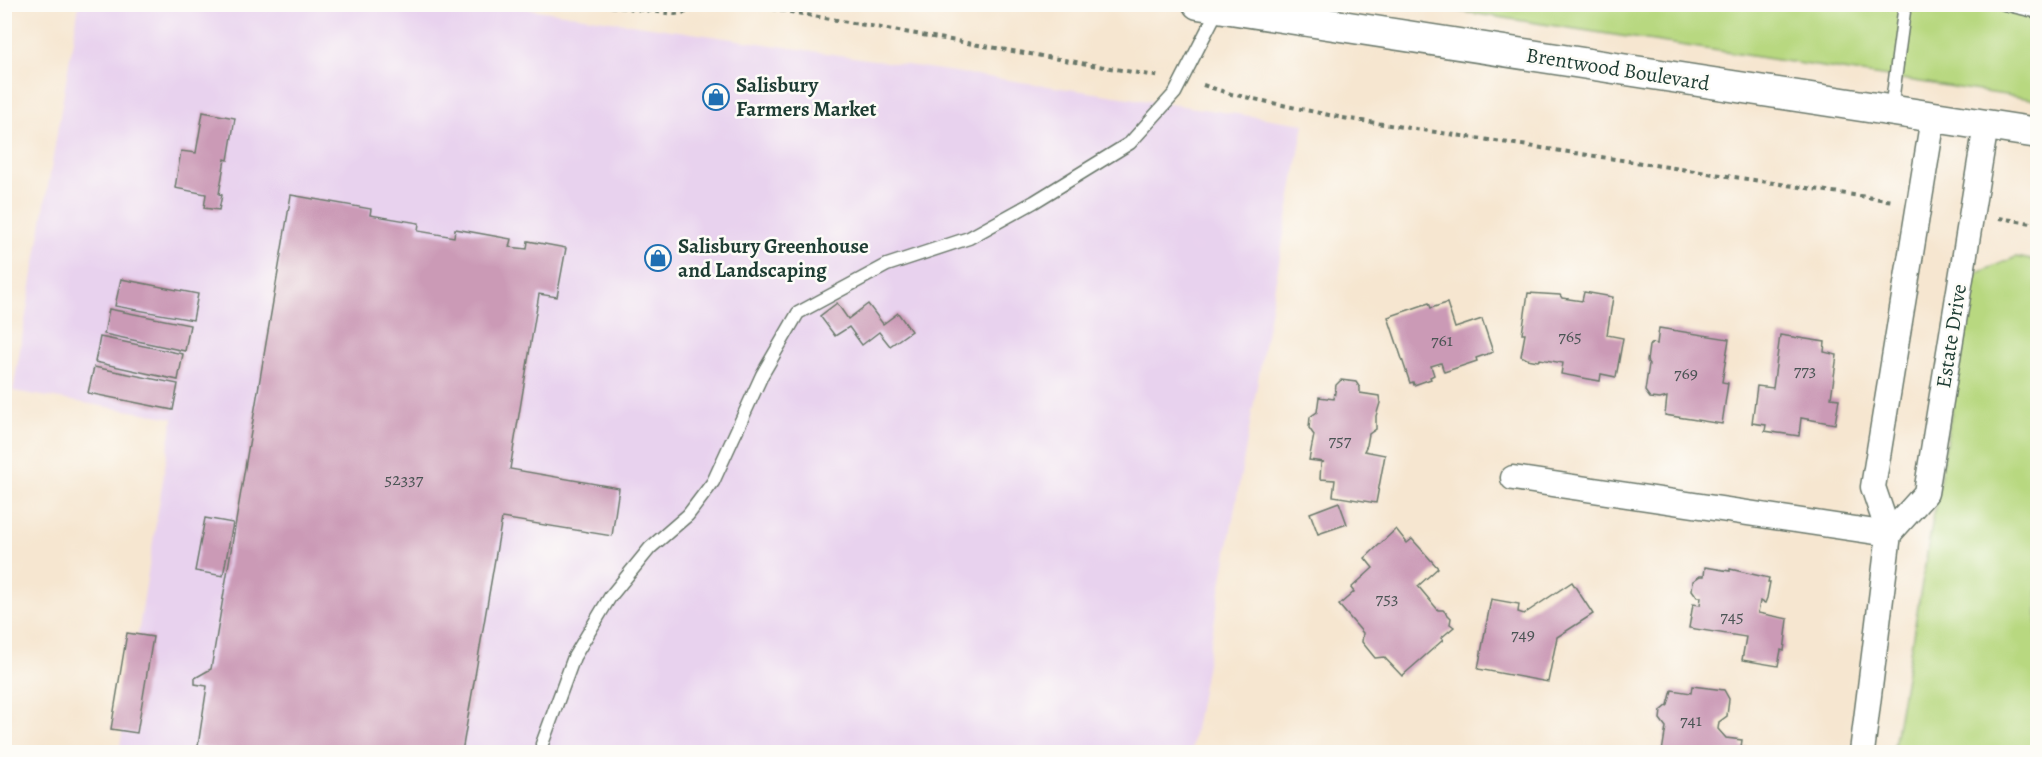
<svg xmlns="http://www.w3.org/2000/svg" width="2042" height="757" font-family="Alegreya,serif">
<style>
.built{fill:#e8d2ee}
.green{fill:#b8d880;stroke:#6c8a5a;stroke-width:1.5}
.building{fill:#cb9ab6}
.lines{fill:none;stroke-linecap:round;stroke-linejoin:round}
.service-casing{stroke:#6a786b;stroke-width:15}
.minor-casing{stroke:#6a786b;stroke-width:27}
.tertiary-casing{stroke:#6a786b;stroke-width:33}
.path{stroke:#6a786b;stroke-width:4;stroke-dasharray:4.5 4.5;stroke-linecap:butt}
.service{stroke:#fff;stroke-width:12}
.minor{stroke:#fff;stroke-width:24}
.tertiary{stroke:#fff;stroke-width:30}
.labels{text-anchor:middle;stroke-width:5;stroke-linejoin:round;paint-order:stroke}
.number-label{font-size:18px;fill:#4a5454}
.street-label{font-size:21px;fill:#1f3d34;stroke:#fdfcf7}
.poi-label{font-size:21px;font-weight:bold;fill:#1f3d34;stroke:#fdfcf7;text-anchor:start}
</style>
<rect width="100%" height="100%" fill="#fdfcf7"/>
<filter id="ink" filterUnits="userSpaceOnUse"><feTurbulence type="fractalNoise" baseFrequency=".0167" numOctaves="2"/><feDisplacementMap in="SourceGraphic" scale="12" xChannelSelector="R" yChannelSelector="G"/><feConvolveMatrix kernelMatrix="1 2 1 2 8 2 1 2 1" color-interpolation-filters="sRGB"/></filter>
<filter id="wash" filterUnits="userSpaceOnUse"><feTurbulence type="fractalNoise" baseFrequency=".008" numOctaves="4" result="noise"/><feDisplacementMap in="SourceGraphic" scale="24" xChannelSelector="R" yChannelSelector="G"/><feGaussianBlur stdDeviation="1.35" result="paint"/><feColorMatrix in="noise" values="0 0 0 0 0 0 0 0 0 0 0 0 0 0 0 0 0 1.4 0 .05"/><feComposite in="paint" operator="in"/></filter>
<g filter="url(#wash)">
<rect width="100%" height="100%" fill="#f6e6d0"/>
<!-- built -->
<path class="built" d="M79 5H503L1304 124 1191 752H119L173 418 13 391Z"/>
<!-- green -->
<g class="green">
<path d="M1419 5H2037V100Z"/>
<path d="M2016 257 2037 261V752H1893L1975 274Z"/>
</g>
<g id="blocks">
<!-- building -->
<g class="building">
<path d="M203 112 235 118 228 160 225 159 219 194 222 195 219 210 204 208 206 194 175 188 181 151 196 153Z"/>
<path d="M291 195 371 209 370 215 419 223 418 231 454 237 455 229 511 239 509 247 527 249 528 241 566 248 557 297 539 294 510 469 619 488 612 536 502 518 462 752H233L198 746 207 686 195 684V678L211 669Z"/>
<path d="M121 279 198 294 193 320 115 306Z"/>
<path d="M1584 292 1613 297 1607 335 1623 338 1616 377 1601 374 1600 381 1561 374 1563 363 1540 359 1538 361 1527 359 1521 356 1525 334H1522L1528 293 1560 295 1562 298 1582 301Z"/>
<path d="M837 303 848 319 868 304 883 324 898 313 911 331 890 346 879 332 862 345 849 327 835 336 820 316Z"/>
<path d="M1429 303 1431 308 1447 303 1455 328 1482 319 1493 352 1476 358 1477 361 1444 372 1441 363 1431 366 1434 375 1430 377 1431 379 1414 385 1413 382 1410 383 1388 317Z"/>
<path d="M109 309 190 325 185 351 104 334Z"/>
<path d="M1659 328 1729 339 1722 382 1728 383 1722 424 1665 415 1667 397 1660 399 1650 398 1645 391 1649 364 1647 361 1649 346 1653 343 1657 344Z"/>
<path d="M1780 335 1825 342 1824 352 1837 355 1831 398 1839 399 1835 424 1801 418 1799 436 1765 431 1766 425 1752 423 1757 386 1773 388Z"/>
<path d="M100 337 183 354 178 380 95 362Z"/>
<path d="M94 367 178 384 173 410 88 393Z"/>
<path d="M1341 380 1356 382 1360 388V393L1379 396 1380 403 1376 416V429L1369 434 1367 445 1364 451 1385 455 1376 503 1333 496 1335 480 1320 479 1321 463 1324 462 1309 460 1314 435 1309 428 1310 417 1317 412 1319 397 1334 399 1336 385Z"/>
<path d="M1339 502 1347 524 1318 534 1310 513Z"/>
<path d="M205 518 233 523 223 576 195 571Z"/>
<path d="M1396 529 1407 543 1412 539 1438 568 1418 586 1438 610H1443L1451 618 1450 624 1454 627 1441 638 1443 640 1402 676 1384 657 1375 658 1362 642 1363 633 1339 605 1354 592 1351 588 1373 568 1365 558Z"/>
<path d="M1705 567 1730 571V569L1769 578 1768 582H1770L1767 598 1765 603 1760 601 1758 613 1788 619 1784 651 1781 650 1778 666 1742 660 1746 637 1689 628 1693 604 1700 605 1701 597H1697L1692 590 1693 581 1700 576H1704Z"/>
<path d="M1572 582 1593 614 1557 637 1548 682 1478 669 1491 599 1519 604 1518 612 1524 614Z"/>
<path d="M127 633 153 637 137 733 111 729Z"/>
<path d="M1692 686 1724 690 1729 699 1727 716 1719 722 1718 729 1726 738 1742 740 1741 747 1772 752H1662L1666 727 1660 719 1661 711 1668 705 1672 690 1691 693Z"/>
</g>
</g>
</g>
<g filter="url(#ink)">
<use href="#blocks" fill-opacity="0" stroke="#6a786b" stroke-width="1.5"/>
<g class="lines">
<defs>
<g id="service">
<path d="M2004 4 2038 12"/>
<path d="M1891 110 1905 4"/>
<path d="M542 744 574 657 610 597 650 548 688 515 713 482 762 375 798 313 887 265 969 238 1034 202 1130 143 1175 93 1218 9"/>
</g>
<g id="minor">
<path d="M1513 478 1889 534"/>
<path d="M1889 534 1926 493 1986 125"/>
<path d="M1862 752 1889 534 1873 487 1933 118"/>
</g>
<path id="tertiary" d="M1198 4 2038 133"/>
</defs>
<!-- service casing -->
<use href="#service" class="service-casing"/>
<!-- minor casing -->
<use href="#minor" class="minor-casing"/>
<!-- tertiary casing -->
<use href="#tertiary" class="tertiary-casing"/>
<!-- path -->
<g class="path">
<path d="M593 4 675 14 732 4"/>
<path d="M745 4 1161 77"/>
<path d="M1203 85 1231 94 1343 118 1893 201"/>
<path d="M1999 218 2038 224"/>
</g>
<!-- service -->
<use href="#service" class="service"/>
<!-- minor -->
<use href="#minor" class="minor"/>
<!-- tertiary -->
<use href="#tertiary" class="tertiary"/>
</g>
</g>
<!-- icons -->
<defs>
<symbol id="shop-ring" viewBox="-11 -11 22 22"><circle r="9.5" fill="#fdfcf7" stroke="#1f6fb2" stroke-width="1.5"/><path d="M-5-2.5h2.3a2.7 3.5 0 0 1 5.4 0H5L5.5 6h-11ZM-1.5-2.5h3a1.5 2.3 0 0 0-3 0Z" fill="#1f6fb2"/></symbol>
</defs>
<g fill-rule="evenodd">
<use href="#shop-ring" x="701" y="82" width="30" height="30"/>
<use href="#shop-ring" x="643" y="243" width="30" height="30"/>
</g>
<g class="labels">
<!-- number labels -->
<g class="number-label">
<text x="1570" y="342">765</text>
<text x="1442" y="346">761</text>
<text x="1805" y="376">773</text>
<text x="1686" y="379">769</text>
<text x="1340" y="446">757</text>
<text x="404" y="485">52337</text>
<text x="1387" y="604">753</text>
<text x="1732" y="622">745</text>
<text x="1523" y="640">749</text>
<text x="1691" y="726">741</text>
</g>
<!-- street labels -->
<g class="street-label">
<text transform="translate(1618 69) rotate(9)" y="7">Brentwood Boulevard</text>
<text transform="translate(1951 336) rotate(-81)" y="7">Estate Drive</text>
</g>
<!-- poi labels -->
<g class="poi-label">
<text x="736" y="92">Salisbury<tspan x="736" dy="24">Farmers Market</tspan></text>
<text x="678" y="253">Salisbury Greenhouse<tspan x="678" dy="24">and Landscaping</tspan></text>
</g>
</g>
<!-- margin -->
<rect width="2042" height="757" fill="none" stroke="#fdfcf7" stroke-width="24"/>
</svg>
